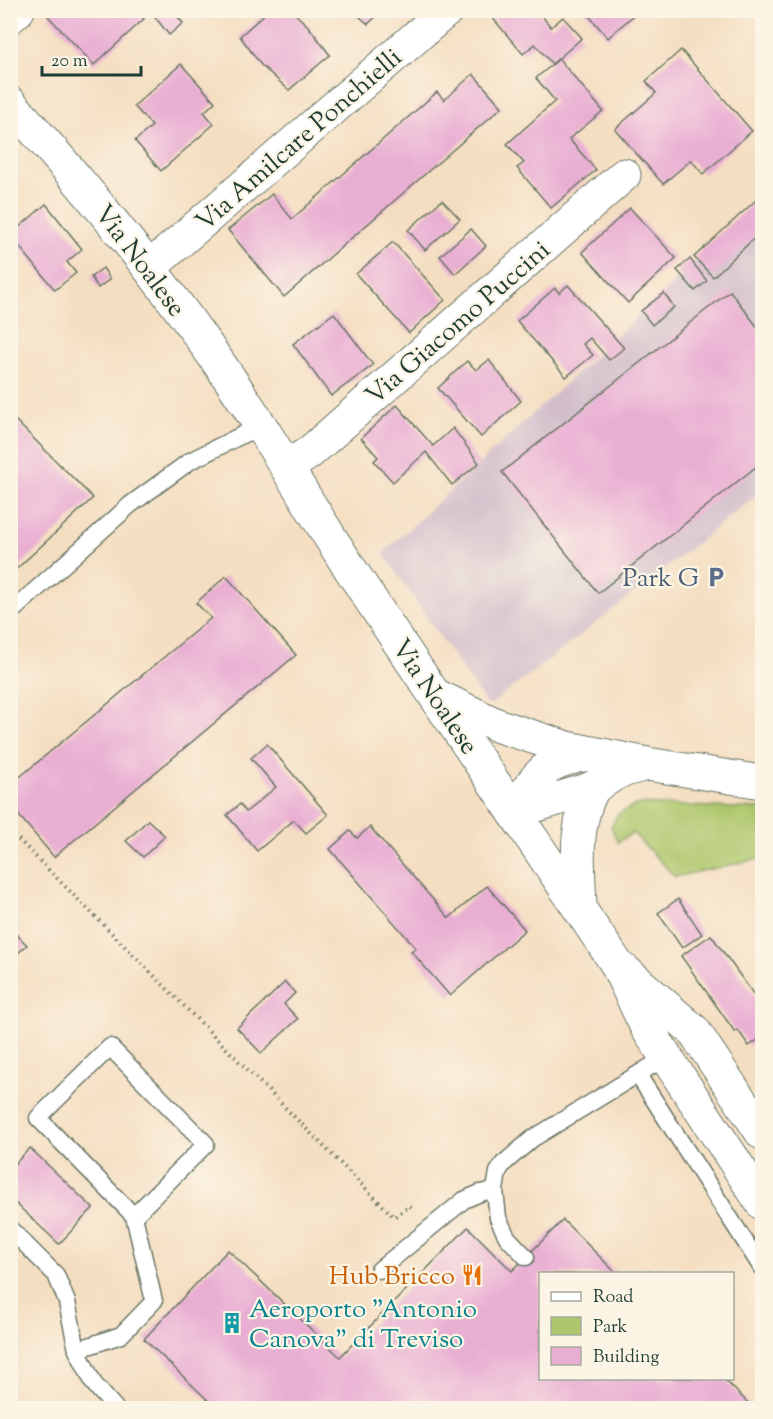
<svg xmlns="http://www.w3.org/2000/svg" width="773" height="1419" font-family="'Sorts Mill Goudy',serif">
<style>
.industrial{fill:#d1bdca}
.green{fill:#aec76c;stroke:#668250;stroke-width:1.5}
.building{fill:#e9afd3}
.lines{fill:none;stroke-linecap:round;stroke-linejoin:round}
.lane-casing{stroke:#6a7565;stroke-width:19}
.street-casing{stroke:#6a7565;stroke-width:35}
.primary-casing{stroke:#6a7565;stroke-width:35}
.path{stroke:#6a7565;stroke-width:4;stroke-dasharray:1.5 4.5;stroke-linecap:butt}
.lane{stroke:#fff;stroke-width:16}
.street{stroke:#fff;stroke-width:33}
.primary{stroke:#fff;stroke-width:33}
.labels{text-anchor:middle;stroke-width:4.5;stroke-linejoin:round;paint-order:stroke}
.street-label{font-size:26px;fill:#1f3d34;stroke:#fcf5e5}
.service-label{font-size:26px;fill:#4e5e75;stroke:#fcf5e5;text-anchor:end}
.food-label{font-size:26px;fill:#c56008;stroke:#fcf5e5;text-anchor:end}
.culture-label{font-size:26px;fill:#0d838f;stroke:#fcf5e5;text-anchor:start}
</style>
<rect width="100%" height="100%" fill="#fcf5e5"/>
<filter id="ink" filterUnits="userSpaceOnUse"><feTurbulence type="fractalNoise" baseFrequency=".0167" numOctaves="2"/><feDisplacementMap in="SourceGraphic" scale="12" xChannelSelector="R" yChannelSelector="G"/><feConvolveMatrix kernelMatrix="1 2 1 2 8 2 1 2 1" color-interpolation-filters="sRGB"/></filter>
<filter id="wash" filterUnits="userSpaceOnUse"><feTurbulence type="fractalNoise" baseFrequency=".008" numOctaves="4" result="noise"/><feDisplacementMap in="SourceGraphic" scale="24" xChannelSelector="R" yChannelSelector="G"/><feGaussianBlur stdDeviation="1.35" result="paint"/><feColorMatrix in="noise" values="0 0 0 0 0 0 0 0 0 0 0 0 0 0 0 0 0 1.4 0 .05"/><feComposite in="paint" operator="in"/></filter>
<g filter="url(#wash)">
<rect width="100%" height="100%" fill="#f4dec1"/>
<!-- industrial -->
<path class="industrial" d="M762 201V491L600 620 490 705 486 704 383 553Z"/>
<!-- green -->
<path class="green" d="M638 804 762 809V858L675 877 633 833 618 842 611 827 618 814Z"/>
<g id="blocks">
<!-- building -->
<g class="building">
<path d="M54 10H136L144 19 94 65 48 16Z"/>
<path d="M162 10H172L183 23 169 35 155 17Z"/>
<path d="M269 10H291L308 26 330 55 289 90 261 65 240 36Z"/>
<path d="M352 10H383L368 24Z"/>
<path d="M486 10H537L551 27 563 17 582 38 552 64 535 44 523 54Z"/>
<path d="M584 10H639L608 38Z"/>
<path d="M681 50 752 131 703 174 691 160 663 184 615 129 656 93 646 81Z"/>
<path d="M559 59 603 111 569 139 596 170 551 208 517 168 524 163 507 144 555 101 536 78Z"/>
<path d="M181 64 215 102 204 112 214 124 161 171 135 141 152 126 134 106Z"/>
<path d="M473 74 502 107 284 297 228 230 272 194 292 219 437 92 444 100Z"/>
<path d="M442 200 460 219 425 250 408 230Z"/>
<path d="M756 200 762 208V231L713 277 694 257Z"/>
<path d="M46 204 82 249 67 262 76 273 55 290 10 235Z"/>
<path d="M630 208 676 258 628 303 582 252Z"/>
<path d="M471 229 486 246 455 274 440 256Z"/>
<path d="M393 242 445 300 409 333 356 274Z"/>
<path d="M690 259 707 281 695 291 677 270Z"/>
<path d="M103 268 110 279 98 288 91 277Z"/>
<path d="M568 285 624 348 609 360 590 338 583 344 593 355 566 377 517 321 555 288 559 293Z"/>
<path d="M730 291 762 333V462L598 593 502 472Z"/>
<path d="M664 293 674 307 652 325 641 311Z"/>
<path d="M334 313 373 365 331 396 293 344Z"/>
<path d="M489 360 521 401 481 437 438 388 467 361 476 370Z"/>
<path d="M397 405 433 446 453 428 479 463 452 485 426 452 393 482 374 461 378 457 361 438Z"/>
<path d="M10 415 93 498 10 575Z"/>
<path d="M226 576 296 655 54 857 10 805V785L211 618 196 603Z"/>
<path d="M267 744 328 815 306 833 294 820 257 851 227 815 240 804 246 812 276 787 251 758Z"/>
<path d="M148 820 165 836 143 857 126 841Z"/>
<path d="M370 827 449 918 487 886 525 930 450 996 411 951 416 948 330 849 350 831 357 838Z"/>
<path d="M678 899 702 934 682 948 658 913Z"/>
<path d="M10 928 27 945 10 960Z"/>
<path d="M711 935 762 1006V1012L756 1017 762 1027V1037L749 1046 738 1030 735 1032 681 956Z"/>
<path d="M285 982 295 993 284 1004 298 1019 261 1053 237 1028Z"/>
<path d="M30 1148 93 1208 59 1244 10 1198V1169Z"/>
<path d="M563 1220 617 1274H540V1378H723L753 1408H216L144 1339 228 1250 340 1357 468 1227 512 1271Z"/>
</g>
</g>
</g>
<g filter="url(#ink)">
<use href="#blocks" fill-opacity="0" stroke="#6a7565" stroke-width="1.5"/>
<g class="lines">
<defs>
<g id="lane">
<path d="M10 613 130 505 190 461 260 426"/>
<path d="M110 1047 206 1144 134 1216 38 1118Z"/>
<path d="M638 1075 762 1268"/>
<path d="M10 1229 56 1275 67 1302 77 1350 121 1335 154 1301 134 1216"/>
<path d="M526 1257 507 1237 498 1218 495 1190 498 1172 503 1164 532 1139 666 1057"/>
<path d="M379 1270 464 1200 480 1193 495 1190"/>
<path d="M77 1350 94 1384 115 1408"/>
</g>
<g id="street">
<path d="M10 17 18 10"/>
<path d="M149 268 447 10"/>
<path d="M287 467 309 453 624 175"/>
<path d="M437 696 499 726 567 748 647 764 762 782"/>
<path d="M514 812 584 791 594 787 618 772 647 764"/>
<path d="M514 812C537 774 544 760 591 754"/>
<path d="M580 909C579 868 572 825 594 787"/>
</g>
<g id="primary">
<path d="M10 103C87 188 160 277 225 372 270 437 309 506 353 573 439 704 529 833 616 963L647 1028 762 1203"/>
<path d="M625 971 694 1031 762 1133"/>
</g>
</defs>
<!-- lane casing -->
<use href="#lane" class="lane-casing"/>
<!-- street casing -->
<use href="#street" class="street-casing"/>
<!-- primary casing -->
<use href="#primary" class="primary-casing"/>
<!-- path -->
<g class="path">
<path d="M10 831 394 1217 410 1206 414 1210"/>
<path d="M649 1271 650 1274"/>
</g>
<!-- lane -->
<use href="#lane" class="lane"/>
<!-- street -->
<use href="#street" class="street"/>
<!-- primary -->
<use href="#primary" class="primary"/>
</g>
</g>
<!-- icons -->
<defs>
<symbol id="parking-bare" viewBox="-9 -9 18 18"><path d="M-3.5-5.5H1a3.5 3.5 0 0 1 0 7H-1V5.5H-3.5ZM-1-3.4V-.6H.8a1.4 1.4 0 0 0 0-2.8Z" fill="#5c6f8a" stroke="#fcf5e5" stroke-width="2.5" paint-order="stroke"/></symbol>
<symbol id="restaurant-bare" viewBox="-9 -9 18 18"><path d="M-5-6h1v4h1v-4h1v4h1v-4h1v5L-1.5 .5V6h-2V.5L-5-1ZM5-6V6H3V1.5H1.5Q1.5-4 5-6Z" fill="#e8710a" stroke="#fcf5e5" stroke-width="2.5" paint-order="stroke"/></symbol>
<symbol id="building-bare" viewBox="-9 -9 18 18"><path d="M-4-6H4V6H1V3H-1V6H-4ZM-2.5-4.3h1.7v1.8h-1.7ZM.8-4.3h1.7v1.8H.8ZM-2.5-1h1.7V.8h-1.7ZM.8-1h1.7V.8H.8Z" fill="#0f9aa8" stroke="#fcf5e5" stroke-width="2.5" paint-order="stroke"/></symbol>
</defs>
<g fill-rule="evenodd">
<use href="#parking-bare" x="701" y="562" width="30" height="30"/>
<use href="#restaurant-bare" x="457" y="1260" width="30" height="30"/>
<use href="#building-bare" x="217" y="1308" width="30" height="30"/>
</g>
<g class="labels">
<!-- street labels -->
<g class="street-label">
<text transform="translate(298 139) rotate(-41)" y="9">Via Amilcare Ponchielli</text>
<text transform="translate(141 260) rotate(53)" y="9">Via Noalese</text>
<text transform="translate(457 322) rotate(-41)" y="9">Via Giacomo Puccini</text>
<text transform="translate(436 696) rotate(56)" y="9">Via Noalese</text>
</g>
<!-- service labels -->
<g class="service-label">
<text x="699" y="586">Park G</text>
</g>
<!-- food labels -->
<g class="food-label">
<text x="455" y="1284">Hub Bricco</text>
</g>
<!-- culture labels -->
<g class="culture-label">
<text x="249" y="1317">Aeroporto "Antonio<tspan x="249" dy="30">Canova" di Treviso</tspan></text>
</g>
</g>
<!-- margin -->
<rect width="773" height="1419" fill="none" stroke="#fcf5e5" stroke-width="36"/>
<!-- legend -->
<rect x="539" y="1272" width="195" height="108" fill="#fcf5e5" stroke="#a4ab9e" stroke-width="1.5"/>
<rect x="551" y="1292" width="30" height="9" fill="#ffffff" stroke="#a4ab9e" stroke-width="1.5"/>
<text x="593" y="1302" font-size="18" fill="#1f3d34">Road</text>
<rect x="551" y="1317" width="30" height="18" fill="#aec76c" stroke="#a4ab9e" stroke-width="1.5"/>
<text x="593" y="1332" font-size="18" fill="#1f3d34">Park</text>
<rect x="551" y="1347" width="30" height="18" fill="#e9afd3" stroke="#a4ab9e" stroke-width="1.5"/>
<text x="593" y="1362" font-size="18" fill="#1f3d34">Building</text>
<!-- scale -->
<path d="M42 66v9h99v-9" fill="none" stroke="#1f3d34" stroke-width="3"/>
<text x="51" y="66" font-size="18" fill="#1f3d34" stroke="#fcf5e5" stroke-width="4.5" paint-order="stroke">20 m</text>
</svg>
